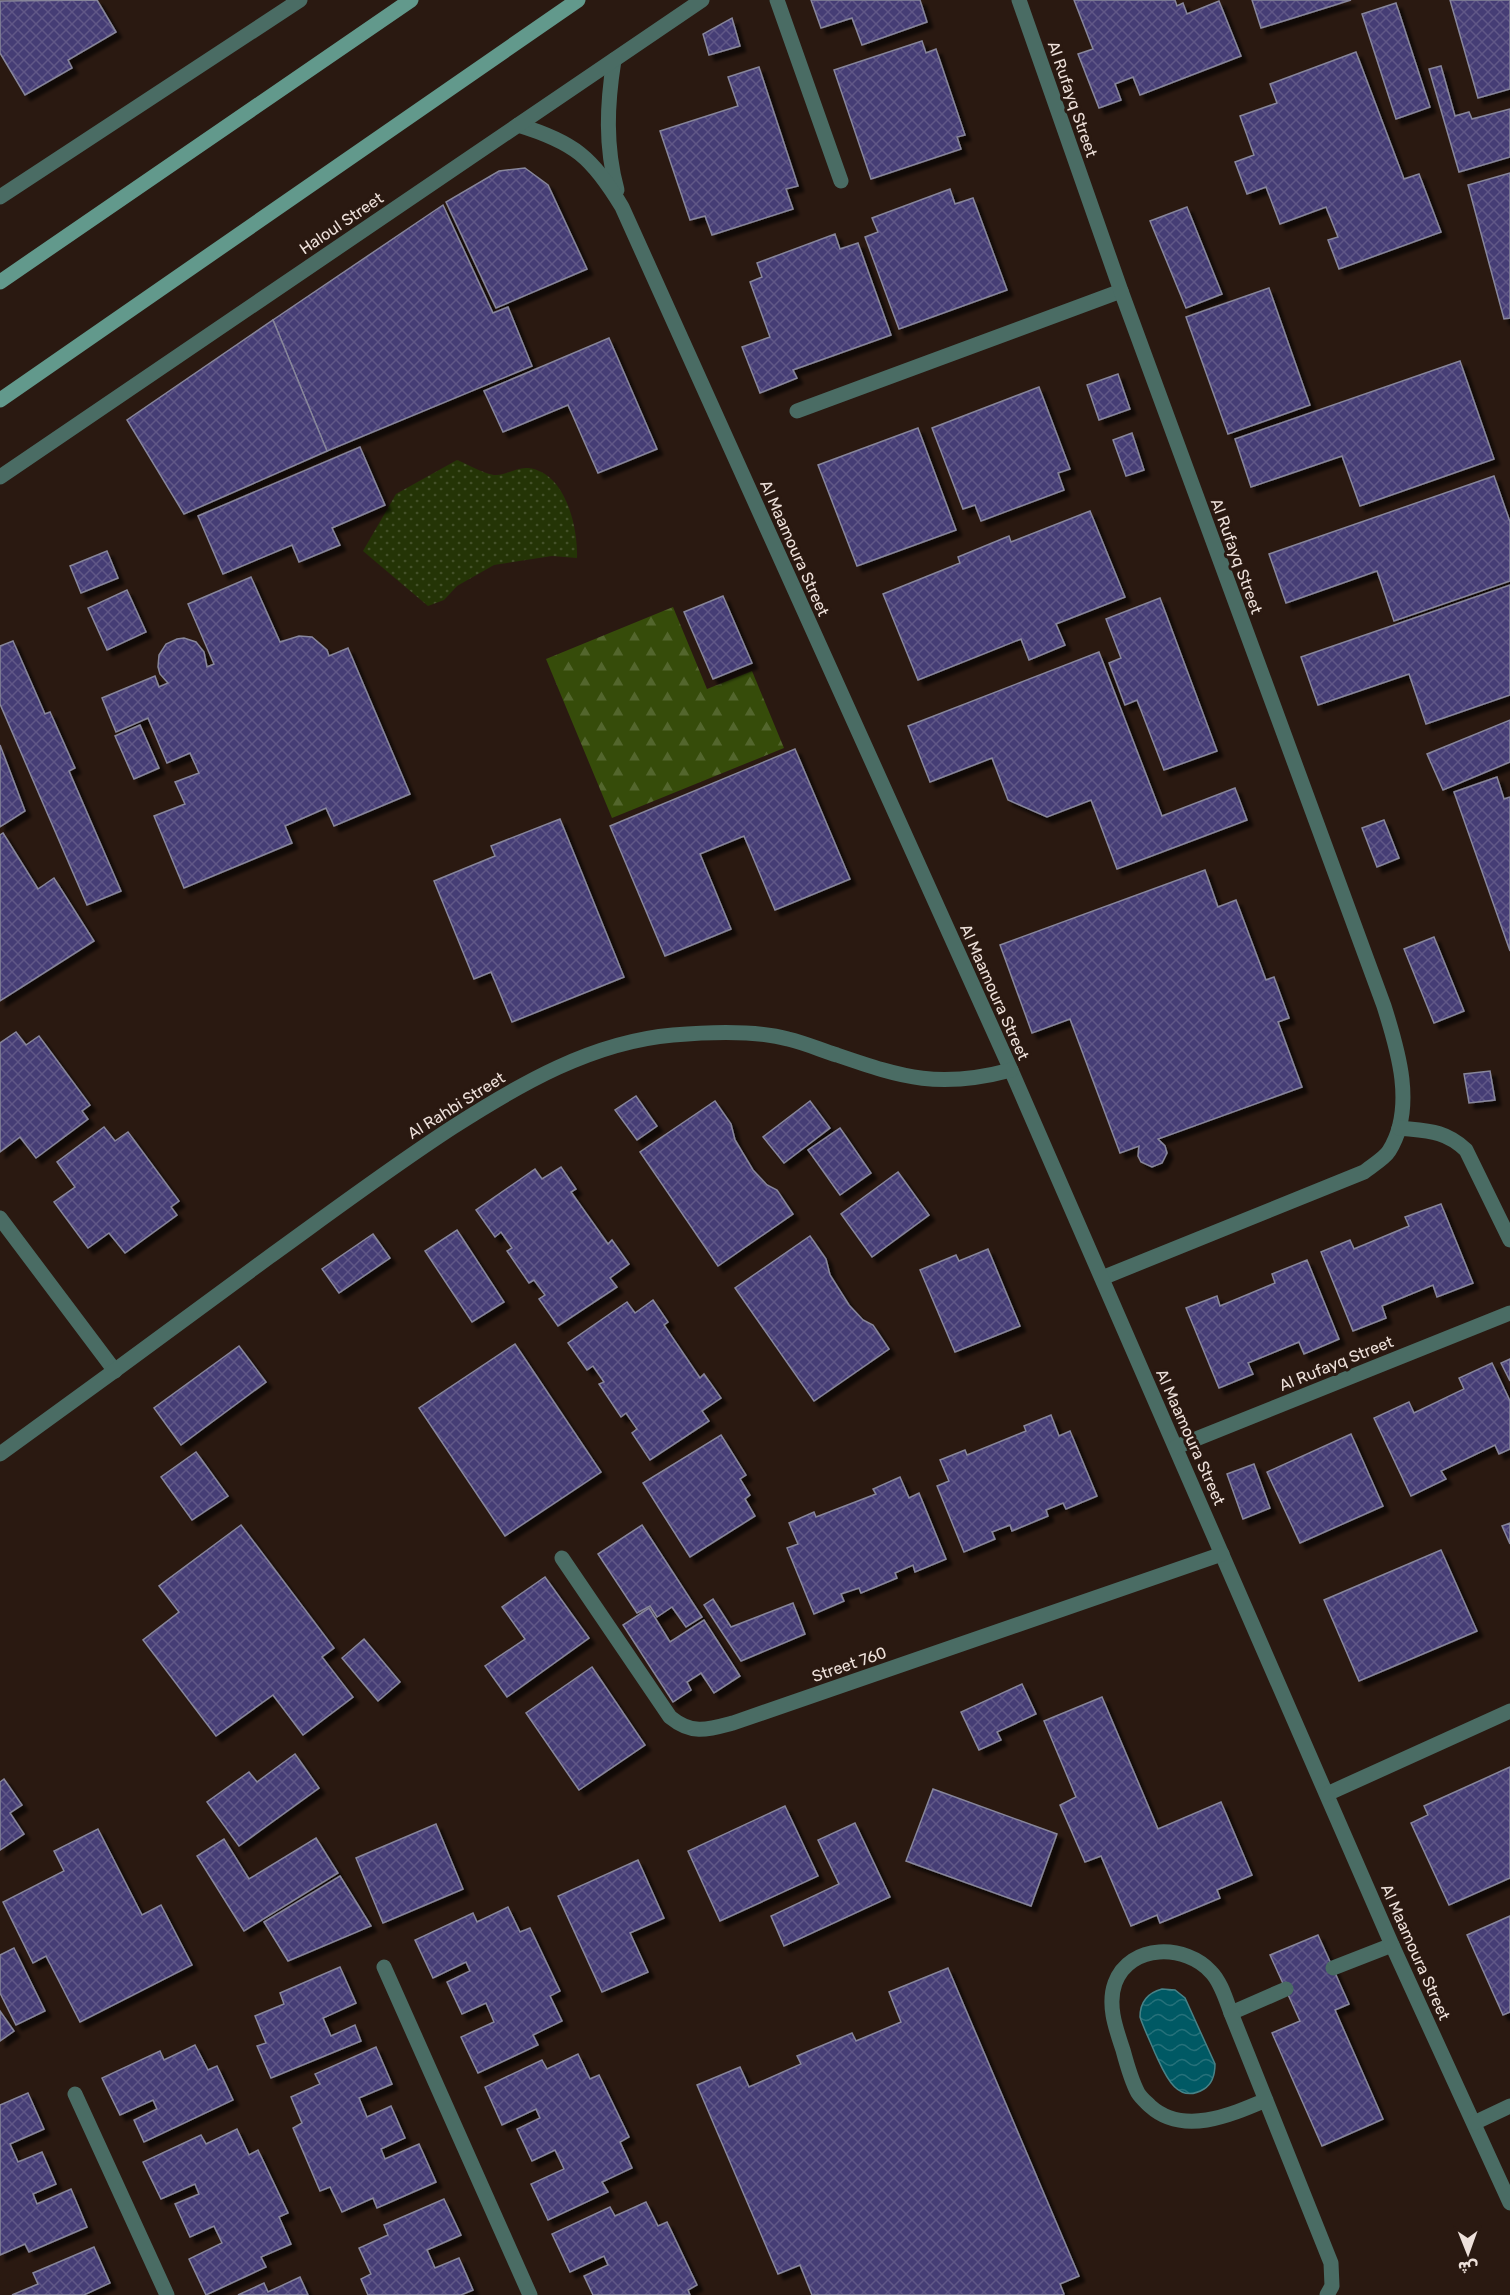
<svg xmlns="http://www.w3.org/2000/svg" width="1510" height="2295" font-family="Rubik,Cairo,sans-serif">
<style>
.forest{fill:url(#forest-firs)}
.garden{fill:url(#garden-dots)}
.water{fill:url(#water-waves);stroke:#478287;stroke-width:1.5}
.building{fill:url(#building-cross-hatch);stroke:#87869b;stroke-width:1.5;filter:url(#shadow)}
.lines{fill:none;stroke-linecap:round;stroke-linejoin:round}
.lane{stroke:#4a6c64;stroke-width:15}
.street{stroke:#4a6c64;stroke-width:15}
.secondary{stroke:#62998c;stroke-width:15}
.labels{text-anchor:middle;stroke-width:6;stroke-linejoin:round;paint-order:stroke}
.street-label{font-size:16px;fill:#ede0da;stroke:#2a1911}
</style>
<defs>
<pattern id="forest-firs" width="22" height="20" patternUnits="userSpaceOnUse" patternTransform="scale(1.5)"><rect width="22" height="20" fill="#364c0a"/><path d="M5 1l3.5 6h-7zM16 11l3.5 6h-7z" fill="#53662d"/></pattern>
<pattern id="garden-dots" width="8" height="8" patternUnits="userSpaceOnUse" patternTransform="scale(1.5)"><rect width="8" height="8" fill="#243406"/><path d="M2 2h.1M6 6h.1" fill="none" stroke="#44512a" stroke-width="1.8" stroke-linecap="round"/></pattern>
<pattern id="water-waves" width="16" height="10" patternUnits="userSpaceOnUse" patternTransform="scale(1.5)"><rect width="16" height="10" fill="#005964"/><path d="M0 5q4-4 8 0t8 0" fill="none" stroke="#26717a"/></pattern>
<pattern id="building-cross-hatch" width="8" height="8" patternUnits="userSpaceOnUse" patternTransform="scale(1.5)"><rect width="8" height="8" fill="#453c74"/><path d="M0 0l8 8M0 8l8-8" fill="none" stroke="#605887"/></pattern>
<filter id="shadow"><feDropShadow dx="5.5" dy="5.5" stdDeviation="1.5" flood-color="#0009"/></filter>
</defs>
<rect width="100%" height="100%" fill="#2a1911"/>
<!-- forest -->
<path class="forest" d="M673 607 707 689 752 671 784 748 612 818 546 659Z"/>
<!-- garden -->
<path class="garden" d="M457 460C467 464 486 475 496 475 506 475 517 467 528 468 566 472 578 528 577 558L552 556 494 565 457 586 444 600 428 606 363 551 396 494Z"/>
<!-- water -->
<path class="water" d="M1162 1989 1175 1990 1185 1998 1215 2064C1215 2074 1212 2084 1204 2089 1176 2106 1164 2072 1155 2053 1150 2041 1144 2029 1140 2017 1140 2002 1147 1993 1162 1989Z"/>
<!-- building -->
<g class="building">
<path d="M97 0 116 32 68 60 72 68 25 95 0 53V1Z"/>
<path d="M811 0H920L927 22 862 45 852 18 821 28Z"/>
<path d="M1074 0H1175L1177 6 1183 3 1187 14 1219 1 1241 56 1140 95 1133 77 1115 84 1121 100 1099 108 1078 54 1093 49Z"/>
<path d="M1252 0H1351L1261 28Z"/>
<path d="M1450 0H1510V89L1478 98Z"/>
<path d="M1396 3 1430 107 1396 119 1362 14Z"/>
<path d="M732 18 740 46 709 55 703 34Z"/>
<path d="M922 41 926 53 936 49 965 135 957 137 961 149 871 179 834 70Z"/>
<path d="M1356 52 1404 179 1419 174 1441 232 1339 269 1328 240 1338 237 1326 207 1280 224 1266 187 1247 194 1235 162 1254 155 1240 116 1277 103 1270 84Z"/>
<path d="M1441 66 1455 116 1469 112 1472 119 1510 109V157L1459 172 1429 69Z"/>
<path d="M759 67 798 186 786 189 793 209 712 235 705 216 690 220 660 131 738 106 728 77Z"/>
<path d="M525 168 548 185 587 269 496 308 446 202 499 171Z"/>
<path d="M1510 173V318L1504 319 1468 185Z"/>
<path d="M950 189 955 204 973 198 1007 290 899 329 865 237 878 232 872 218Z"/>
<path d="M443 205 493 313 508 307 532 366 327 451 273 320Z"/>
<path d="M1187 207 1222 294 1186 308 1150 221Z"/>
<path d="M835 234 840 249 858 243 891 335 793 370 797 378 760 393 742 347 770 337 750 282 762 277 757 263Z"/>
<path d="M1269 288 1310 405 1228 434 1186 317Z"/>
<path d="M273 320 327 451 184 514 127 420Z"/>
<path d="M609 338 657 449 598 473 568 405 503 432 484 391Z"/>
<path d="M1460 361 1494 459 1360 506 1342 456 1251 487 1235 439Z"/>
<path d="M1118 374 1130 409 1099 420 1087 385Z"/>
<path d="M1039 387 1070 469 1058 473 1064 490 981 521 975 505 963 509 932 428Z"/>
<path d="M918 428 956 530 857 566 818 465Z"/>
<path d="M1132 433 1144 470 1126 476 1113 440Z"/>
<path d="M360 447 385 505 332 528 340 545 299 562 292 545 223 574 198 516Z"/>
<path d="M1494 476 1510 522V581L1394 621 1377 571 1286 603 1269 554Z"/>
<path d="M1090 511 1125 597 1056 624 1065 645 1029 660 1021 639 918 680 883 594 960 563 958 557 1009 536 1011 542Z"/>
<path d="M107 551 118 578 81 593 70 566Z"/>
<path d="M251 577 280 642 299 636 312 637 327 650 329 656 348 648 410 794 334 826 326 808 285 826 292 843 184 888 154 816 185 804 175 782 199 773 190 753 167 763 148 718 116 732 102 698 155 676 159 687 168 683 160 674 158 667 159 655 166 644 177 639 184 638 196 642 204 652 207 667 214 664 188 604Z"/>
<path d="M1510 585V695L1426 724 1409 674 1318 705 1301 657Z"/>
<path d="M127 590 146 632 107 650 88 608Z"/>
<path d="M723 596 752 663 713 679 684 612Z"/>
<path d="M1160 598 1217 751 1164 770 1137 700 1125 705 1109 663 1121 658 1106 619Z"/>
<path d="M13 641 45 714 50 712 75 768 69 771 121 891 87 905 0 704V646Z"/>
<path d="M1099 652 1162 816 1235 788 1247 820 1117 869 1091 800 1047 817 1008 800 992 758 930 782 908 726Z"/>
<path d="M1510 720V762L1443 790 1427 754Z"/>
<path d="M140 725 159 768 134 779 115 736Z"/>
<path d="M0 745 25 811 0 827Z"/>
<path d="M795 749 850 879 775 910 744 836 700 854 731 929 665 956 610 826Z"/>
<path d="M1497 777 1504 799 1510 797V951L1454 792Z"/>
<path d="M560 819 624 977 512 1022 491 972 474 979 434 881 495 856 491 846Z"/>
<path d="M1384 820 1399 858 1377 867 1362 828Z"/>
<path d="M3 833 38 889 54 878 94 941 0 1001V835Z"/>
<path d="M1205 870 1218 907 1236 900 1266 980 1274 977 1289 1018 1278 1022 1302 1087 1158 1139 1165 1146 1167 1153 1162 1163 1152 1167 1141 1162 1138 1156 1139 1146 1120 1153 1070 1019 1032 1033 1000 945Z"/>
<path d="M1434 937 1464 1011 1434 1023 1404 949Z"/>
<path d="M16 1032 26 1045 39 1036 90 1105 82 1111 88 1119 36 1158 20 1137 0 1152V1043Z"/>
<path d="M1490 1071 1495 1100 1469 1103 1464 1074Z"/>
<path d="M636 1096 657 1126 637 1140 615 1110Z"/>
<path d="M715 1101 731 1124 735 1140 753 1170 767 1185 777 1190 793 1214 718 1266 640 1152Z"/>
<path d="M810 1101 830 1128 784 1163 763 1137Z"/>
<path d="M104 1127 115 1141 128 1132 179 1201 171 1207 177 1215 125 1253 109 1233 88 1248 54 1202 75 1187 57 1162Z"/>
<path d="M840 1128 871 1173 840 1195 808 1150Z"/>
<path d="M561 1167 576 1189 571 1192 608 1244 612 1240 629 1264 610 1278 617 1287 558 1326 539 1299 545 1295 534 1280 529 1283 507 1251 512 1248 501 1232 495 1237 476 1210 535 1169 542 1179Z"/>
<path d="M898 1172 929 1215 872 1257 841 1214Z"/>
<path d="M1441 1204 1473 1283 1437 1297 1433 1285 1382 1306 1386 1318 1353 1331 1321 1252 1350 1240 1354 1249 1409 1226 1405 1217Z"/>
<path d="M457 1230 504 1302 472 1322 425 1251Z"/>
<path d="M373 1234 390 1258 339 1293 322 1269Z"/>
<path d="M810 1236 826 1259 830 1275 849 1305 863 1320 873 1325 889 1349 814 1401 735 1288Z"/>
<path d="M988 1249 1020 1326 955 1352 920 1270 956 1255 959 1261Z"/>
<path d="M1307 1260 1339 1339 1304 1354 1299 1342 1248 1363 1253 1374 1219 1388 1186 1308 1217 1296 1220 1306 1275 1283 1272 1274Z"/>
<path d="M653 1300 668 1322 664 1325 700 1378 704 1374 721 1398 702 1411 709 1421 650 1460 632 1433 637 1429 626 1413 621 1417 599 1384 604 1382 593 1366 587 1370 568 1343 627 1302 635 1313Z"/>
<path d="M515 1344 601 1472 505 1536 419 1408Z"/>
<path d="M239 1346 266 1382 181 1445 154 1408Z"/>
<path d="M1510 1359V1381L1501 1363Z"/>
<path d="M1492 1363 1510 1401V1449L1499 1454 1495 1445 1441 1471 1446 1479 1411 1496 1374 1418 1409 1402 1414 1413 1464 1389 1459 1378Z"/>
<path d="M1051 1415 1059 1436 1070 1431 1097 1496 1066 1509 1063 1503 1046 1510 1048 1516 1012 1531 1010 1525 992 1532 995 1539 964 1552 937 1486 949 1481 940 1460 965 1450 967 1455 1026 1431 1024 1426Z"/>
<path d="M1351 1434 1383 1506 1300 1543 1267 1472Z"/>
<path d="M721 1435 746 1475 740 1479 750 1495 745 1499 755 1516 690 1557 643 1483Z"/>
<path d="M196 1452 228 1496 192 1520 161 1477Z"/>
<path d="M1254 1464 1270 1508 1243 1519 1227 1474Z"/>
<path d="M900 1477 909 1498 919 1493 946 1559 915 1572 913 1565 895 1573 897 1578 861 1593 859 1588 841 1594 844 1601 814 1614 787 1548 798 1544 789 1523 814 1512 816 1517 876 1494 873 1489Z"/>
<path d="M1510 1523V1544L1502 1526Z"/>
<path d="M241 1525 334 1648 322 1657 353 1697 303 1735 273 1695 216 1736 143 1640 179 1612 159 1586Z"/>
<path d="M642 1525 702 1617 686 1627 672 1607 657 1617 650 1606 637 1613 598 1554Z"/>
<path d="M1441 1550 1477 1631 1359 1681 1324 1600Z"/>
<path d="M545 1577 589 1638 507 1697 485 1666 525 1639 502 1607Z"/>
<path d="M713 1599 731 1627 793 1603 805 1634 741 1661 704 1605Z"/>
<path d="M649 1608 670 1642 704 1620 740 1676 714 1693 701 1673 687 1682 691 1690 673 1702 623 1625Z"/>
<path d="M364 1639 400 1682 378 1701 342 1658Z"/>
<path d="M592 1667 645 1745 579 1790 526 1713Z"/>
<path d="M1022 1684 1036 1714 997 1732 1001 1740 979 1750 961 1712Z"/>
<path d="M1102 1697 1158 1829 1221 1802 1252 1875 1217 1890 1220 1898 1160 1923 1157 1915 1131 1926 1101 1856 1085 1862 1060 1805 1076 1797 1044 1721Z"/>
<path d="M295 1754 319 1788 239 1846 207 1802 249 1772 257 1782Z"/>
<path d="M1510 1767V1878L1449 1905 1411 1823 1428 1815 1424 1806Z"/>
<path d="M4 1779 22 1805 10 1813 24 1834 0 1850V1782Z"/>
<path d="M933 1789 1057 1834 1031 1906 906 1861Z"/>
<path d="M785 1806 818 1876 720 1921 688 1851Z"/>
<path d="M855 1823 890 1897 784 1946 771 1916 839 1884 818 1840Z"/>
<path d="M436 1824 463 1889 383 1923 356 1858Z"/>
<path d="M98 1829 142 1915 161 1905 192 1965 80 2022 46 1956 33 1963 3 1902 64 1871 54 1851Z"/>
<path d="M316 1838 338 1873 244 1931 197 1856 224 1839 249 1879Z"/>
<path d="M638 1860 664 1918 630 1933 648 1972 602 1992 558 1896Z"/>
<path d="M340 1876 371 1926 288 1961 264 1922Z"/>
<path d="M508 1907 520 1932 530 1928 560 1991 550 1996 562 2021 533 2035 538 2045 478 2073 461 2037 494 2022 486 2003 462 2014 447 1982 470 1971 466 1962 433 1978 415 1940 473 1913 477 1922Z"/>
<path d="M1510 1916V2012L1503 2015 1467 1935Z"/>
<path d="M1318 1935 1349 2004 1335 2010 1383 2119 1322 2146 1272 2033 1300 2021 1270 1955Z"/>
<path d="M14 1948 45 2011 16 2025 0 1993V1955Z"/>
<path d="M340 1967 356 2003 323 2018 331 2036 355 2025 361 2041 271 2078 257 2046 266 2043 255 2016 284 2004 280 1993Z"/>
<path d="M948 1968 1079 2276 1060 2284 1064 2294 1061 2295H812L800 2265 778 2274 697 2085 740 2067 749 2087 801 2064 797 2056 852 2033 856 2041 901 2022 889 1992Z"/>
<path d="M0 2011 14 2031 0 2041Z"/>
<path d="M195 2045 208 2070 217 2066 233 2100 144 2142 134 2120 157 2109 153 2100 120 2115 102 2078 160 2051 164 2060Z"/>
<path d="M376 2047 392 2084 359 2098 367 2117 391 2106 405 2138 381 2149 385 2159 419 2144 436 2182 377 2208 373 2198 342 2212 330 2187 320 2191 293 2128 302 2123 291 2097 320 2084 315 2074Z"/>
<path d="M578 2054 590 2079 599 2075 629 2137 620 2142 632 2168 602 2182 608 2192 548 2220 531 2184 564 2169 555 2150 532 2161 517 2129 540 2118 536 2109 502 2125 485 2087 542 2060 547 2069Z"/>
<path d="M28 2093 44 2129 10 2144 18 2162 42 2152 56 2184 33 2194 37 2204 71 2189 87 2227 29 2252 25 2244 0 2255V2105Z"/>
<path d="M237 2129 249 2155 258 2150 288 2213 279 2217 291 2244 261 2257 266 2267 206 2295 189 2259 222 2243 214 2226 190 2237 175 2204 199 2194 195 2184 161 2199 143 2162 201 2135 206 2144Z"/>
<path d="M444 2199 461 2235 427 2250 435 2268 459 2258 473 2290 461 2295H368L361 2279 371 2274 359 2248 388 2235 384 2225Z"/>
<path d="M646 2202 658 2226 667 2222 697 2285 688 2290 690 2295H593L584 2276 608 2265 604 2256 570 2272 552 2234 610 2207 615 2216Z"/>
<path d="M94 2247 110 2283 84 2295H12L38 2284 33 2273Z"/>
<path d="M300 2277 308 2295H238L264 2283 268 2292Z"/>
</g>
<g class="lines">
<!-- lane -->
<g class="lane">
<path d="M777 0 841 181"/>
<path d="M797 411 1121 291"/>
<path d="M1333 1968 1392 1945"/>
<path d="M1231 2013 1286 1989"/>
<path d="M1266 2100C1231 2115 1183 2136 1150 2106 1146 2102 1141 2098 1138 2093 1131 2080 1127 2065 1123 2050 1116 2029 1107 2005 1115 1983 1130 1943 1186 1944 1211 1972 1221 1982 1226 2000 1231 2013L1331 2263 1332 2286 1327 2295"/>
</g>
<!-- street -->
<g class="street">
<path d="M1019 0 1121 291 1384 1006C1398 1050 1416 1108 1389 1151 1384 1159 1371 1166 1364 1172L1102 1278"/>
<path d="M614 60C607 104 605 146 617 190"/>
<path d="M518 125C574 142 592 157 622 207L1011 1070 1392 1945 1510 2203"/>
<path d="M0 197 300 0"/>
<path d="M0 477 702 0"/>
<path d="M1399 1128C1427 1131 1445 1130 1466 1150L1510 1240"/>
<path d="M0 1218 115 1371"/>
<path d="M1176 1447 1510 1313"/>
<path d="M0 1454C90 1389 180 1323 269 1257 330 1213 390 1168 453 1127 520 1084 592 1042 673 1035 708 1032 755 1030 788 1039 805 1043 821 1050 837 1055 904 1078 940 1089 1011 1070"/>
<path d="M562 1558 670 1717C692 1735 707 1730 733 1723L1222 1554"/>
<path d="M1327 1794 1510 1711"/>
<path d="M384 1967 530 2295"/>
<path d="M75 2094 167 2295"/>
<path d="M1474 2123 1510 2106"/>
</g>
<!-- secondary -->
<g class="secondary">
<path d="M0 282 411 0"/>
<path d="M0 400 578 0"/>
</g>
</g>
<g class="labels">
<!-- street labels -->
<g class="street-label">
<text transform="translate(1073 99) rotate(71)" y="6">Al Rufayq Street</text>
<text transform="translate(341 223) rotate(-34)" y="6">Haloul Street</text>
<text transform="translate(795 548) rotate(66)" y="6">Al Maamoura Street</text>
<text transform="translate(1237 556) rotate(70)" y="6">Al Rufayq Street</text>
<text transform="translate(995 992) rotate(66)" y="6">Al Maamoura Street</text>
<text transform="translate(456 1105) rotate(-32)" y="6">Al Rahbi Street</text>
<text transform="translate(1336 1363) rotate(-22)" y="6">Al Rufayq Street</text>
<text transform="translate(1191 1437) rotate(66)" y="6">Al Maamoura Street</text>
<text transform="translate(849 1664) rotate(-19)" y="6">Street 760</text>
<text transform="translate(1416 1952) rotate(66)" y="6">Al Maamoura Street</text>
</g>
</g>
<!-- north arrow -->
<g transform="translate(1468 2253) rotate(179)" stroke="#2a1911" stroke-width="4.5" paint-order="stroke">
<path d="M0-4.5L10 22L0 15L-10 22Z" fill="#ede0da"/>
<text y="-9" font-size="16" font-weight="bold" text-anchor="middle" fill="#ede0da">ش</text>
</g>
</svg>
